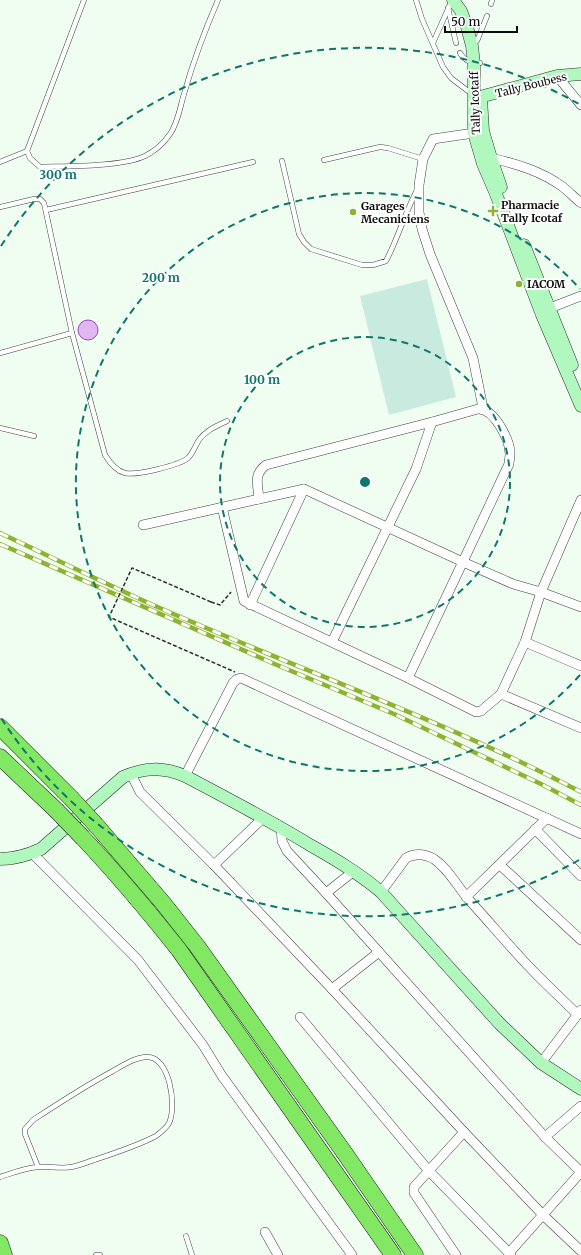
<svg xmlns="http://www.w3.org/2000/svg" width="581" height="1255" font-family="Merriweather,serif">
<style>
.pitch{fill:#c9eadf}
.water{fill:#dfb8f1;stroke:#9d45c2}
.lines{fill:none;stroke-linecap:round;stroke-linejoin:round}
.lane-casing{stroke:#404040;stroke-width:5.5}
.street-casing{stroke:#404040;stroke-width:10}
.secondary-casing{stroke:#2f2f2f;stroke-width:13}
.highway-casing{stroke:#1e1e1e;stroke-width:17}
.path{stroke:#2f2f2f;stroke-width:1.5;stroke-dasharray:4 2;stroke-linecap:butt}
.lane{stroke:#fff;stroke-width:4.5}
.street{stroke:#fff;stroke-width:9}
.secondary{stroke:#b0f8be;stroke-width:12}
.highway{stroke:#82e863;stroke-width:16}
.rail-casing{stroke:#90b231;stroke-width:4.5}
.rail{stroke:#fff;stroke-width:3;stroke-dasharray:9;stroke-linecap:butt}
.highway-bridge-casing{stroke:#1e1e1e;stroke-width:17;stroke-linecap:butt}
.path-bridge{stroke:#2f2f2f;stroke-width:1.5;stroke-dasharray:4 2;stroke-linecap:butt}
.highway-bridge{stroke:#82e863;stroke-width:16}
.ring{fill:none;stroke:#0f766e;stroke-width:2;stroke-dasharray:7 5}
.poi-dot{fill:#90b231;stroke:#fff;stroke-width:1.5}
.labels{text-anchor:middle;stroke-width:4;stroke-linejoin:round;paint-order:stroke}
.street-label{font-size:11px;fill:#0d0d0d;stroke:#fff}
.poi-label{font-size:11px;font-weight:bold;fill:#0d0d0d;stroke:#fff;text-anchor:start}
.centre{fill:#0f766e;stroke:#fff;stroke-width:2}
.ring-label{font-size:12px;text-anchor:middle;font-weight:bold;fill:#0f766e;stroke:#fff;stroke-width:4;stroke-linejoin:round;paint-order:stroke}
</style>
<rect width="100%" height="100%" fill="#effef1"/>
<!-- pitch -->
<path class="pitch" d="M427 279 456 397 389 415 360 296Z"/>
<!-- water -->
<circle class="water" cx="88" cy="330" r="10"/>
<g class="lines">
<defs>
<g id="lane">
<path d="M84 0 27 151 30 158 40 167C68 166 121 167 145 156 155 151 164 143 170 134 178 123 180 107 184 94 193 62 205 30 218 0"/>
<path d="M416 0 422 19 443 67 451 78 472 94"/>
<path d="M491 4 492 0"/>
<path d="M448 8 456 43"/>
<path d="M477 41 487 16"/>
<path d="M433 43 452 0"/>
<path d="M460 53C464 60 472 64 480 63"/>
<path d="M324 160 380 147 388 148 423 159"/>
<path d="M282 161 299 234 304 242 311 249 362 265H373L386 261C398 238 405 213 417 190"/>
<path d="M0 162 27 151"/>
<path d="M0 207 34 199H40L44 203 72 333 105 455C110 463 116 471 125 473 136 476 180 465 188 458 193 453 195 446 199 440 206 430 217 426 227 421"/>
<path d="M46 210 253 162"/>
<path d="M0 353 72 333"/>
<path d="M0 428 34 436"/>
<path d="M0 1177C12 1173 25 1168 38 1167 49 1166 60 1169 71 1167 79 1166 87 1162 94 1160 115 1153 137 1146 156 1136 160 1133 167 1127 169 1123 177 1107 170 1055 146 1057 134 1058 123 1065 113 1071 85 1086 59 1103 33 1120L25 1129V1134L38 1167"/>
<path d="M186 1236 192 1255"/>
<path d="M96 1255H100"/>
</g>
<g id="street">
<path d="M557 76 581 105"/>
<path d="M474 133 433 139 423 159 419 185V212L422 229 430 254 473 358 483 408"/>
<path d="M491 158C517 164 541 171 563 187 569 192 575 198 581 203"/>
<path d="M550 308 581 296"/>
<path d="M259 499C258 484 253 475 266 465L432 422 478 409C494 408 510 440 510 454 510 458 509 461 509 464L408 678"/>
<path d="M222 507 244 601 408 678 476 712 481 711 501 694 525 642 541 592 581 500"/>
<path d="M143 525 304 489 463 562 513 584 541 592 581 607"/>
<path d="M250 605 304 489"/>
<path d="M332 642 416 469 432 422"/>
<path d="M525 642 581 666"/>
<path d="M501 694 581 728"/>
<path d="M131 774 140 792 214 865 332 989 464 1132 543 1215 581 1251"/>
<path d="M185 776 233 683 237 679 241 678 581 834"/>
<path d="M281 827 282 841 287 851 326 893 545 1137 581 1172"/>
<path d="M535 829 581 876"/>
<path d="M32 853 138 960 203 1045 222 1076 352 1255"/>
<path d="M214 865 263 818"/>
<path d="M500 865 581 940"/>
<path d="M381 892 406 858C415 853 425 854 434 859 449 869 458 888 470 901 493 926 514 952 538 976 551 989 564 1001 577 1014"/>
<path d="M326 893 354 871"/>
<path d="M466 897 547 818"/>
<path d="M332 989 379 952"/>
<path d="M300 1017 429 1171 511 1255"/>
<path d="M541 1063 581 1010"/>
<path d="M545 1137 581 1106"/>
<path d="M265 1232 278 1255"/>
<path d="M509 1253 581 1172"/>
<path d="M456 1255 414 1193V1187L464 1132"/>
</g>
<g id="secondary">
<path d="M453 0 461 11 467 27 472 46 474 64V133L483 164 496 194 542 315 581 406"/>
<path d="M480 97 557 76 581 74"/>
<path d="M481 98 483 131 491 158 501 187"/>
<path d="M524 245 572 365"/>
<path d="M0 859C14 859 28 855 41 849L123 777C145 767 163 767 185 776 227 798 269 820 310 845 335 859 359 873 381 892L499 1023 541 1063 581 1089"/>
</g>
<g id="highway">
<path d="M0 727 71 798"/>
<path d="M0 757 56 810"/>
<path d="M96 825 163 903 197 946 346 1155 415 1255"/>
<path d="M83 838C117 874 148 911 179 950L393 1255"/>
<path d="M0 1243 4 1255"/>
</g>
</defs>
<!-- lane casing -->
<use href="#lane" class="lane-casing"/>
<!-- street casing -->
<use href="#street" class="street-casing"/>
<!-- secondary casing -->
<use href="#secondary" class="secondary-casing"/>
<!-- highway casing -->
<use href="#highway" class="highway-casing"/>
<!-- path -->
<path class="path" d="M211 602 220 605 231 592"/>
<!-- lane -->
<use href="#lane" class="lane"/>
<!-- street -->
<use href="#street" class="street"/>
<!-- secondary -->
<use href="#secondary" class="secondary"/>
<!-- highway -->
<use href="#highway" class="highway"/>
<defs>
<g id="rail">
<path d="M0 533C51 557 102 582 153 605 295 668 443 720 581 792"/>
<path d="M0 544 277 665 394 714 541 784 581 805"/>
</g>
</defs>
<!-- rail casing -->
<use href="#rail" class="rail-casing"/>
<!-- rail -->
<use href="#rail" class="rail"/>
<defs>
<g id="highway-bridge">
<path d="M71 798 96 825"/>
<path d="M56 810 83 838"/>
</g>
</defs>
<!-- highway-bridge casing -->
<use href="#highway-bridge" class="highway-bridge-casing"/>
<!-- path-bridge -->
<path class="path-bridge" d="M211 602 132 568 109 617 235 672"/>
<!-- highway-bridge -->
<use href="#highway-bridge" class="highway-bridge"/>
</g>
<!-- distance rings -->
<g class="ring">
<circle cx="365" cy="482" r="145"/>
<path d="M580 675A289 289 0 1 1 580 289"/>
<path d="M579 860A434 434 0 0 1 1 718M1 246A434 434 0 0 1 579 104"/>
</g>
<!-- markers -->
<g class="poi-dot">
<path d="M491 205h4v4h4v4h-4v4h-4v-4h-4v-4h4z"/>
<circle cx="353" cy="212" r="4"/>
<circle cx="519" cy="284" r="4"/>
</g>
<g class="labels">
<!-- street labels -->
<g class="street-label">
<text transform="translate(531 85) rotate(-14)" y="4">Tally Boubess</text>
<text transform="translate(475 103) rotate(-92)" y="4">Tally Icotaff</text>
</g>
<!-- poi labels -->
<g class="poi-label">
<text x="501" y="209">Pharmacie<tspan x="501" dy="13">Tally Icotaf</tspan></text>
<text x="361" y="210">Garages<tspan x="361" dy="13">Mecaniciens</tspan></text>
<text x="527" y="288">IACOM</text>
</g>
</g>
<circle cx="365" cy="482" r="6" class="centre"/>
<g class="ring-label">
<text x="58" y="179">300 m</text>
<text x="161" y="282">200 m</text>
<text x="262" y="384">100 m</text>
</g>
<!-- scale -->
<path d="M445 26v6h72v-6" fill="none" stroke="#0d0d0d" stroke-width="2"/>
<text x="451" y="26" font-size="12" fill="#0d0d0d" stroke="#ffffff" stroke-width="3" paint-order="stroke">50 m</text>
</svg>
